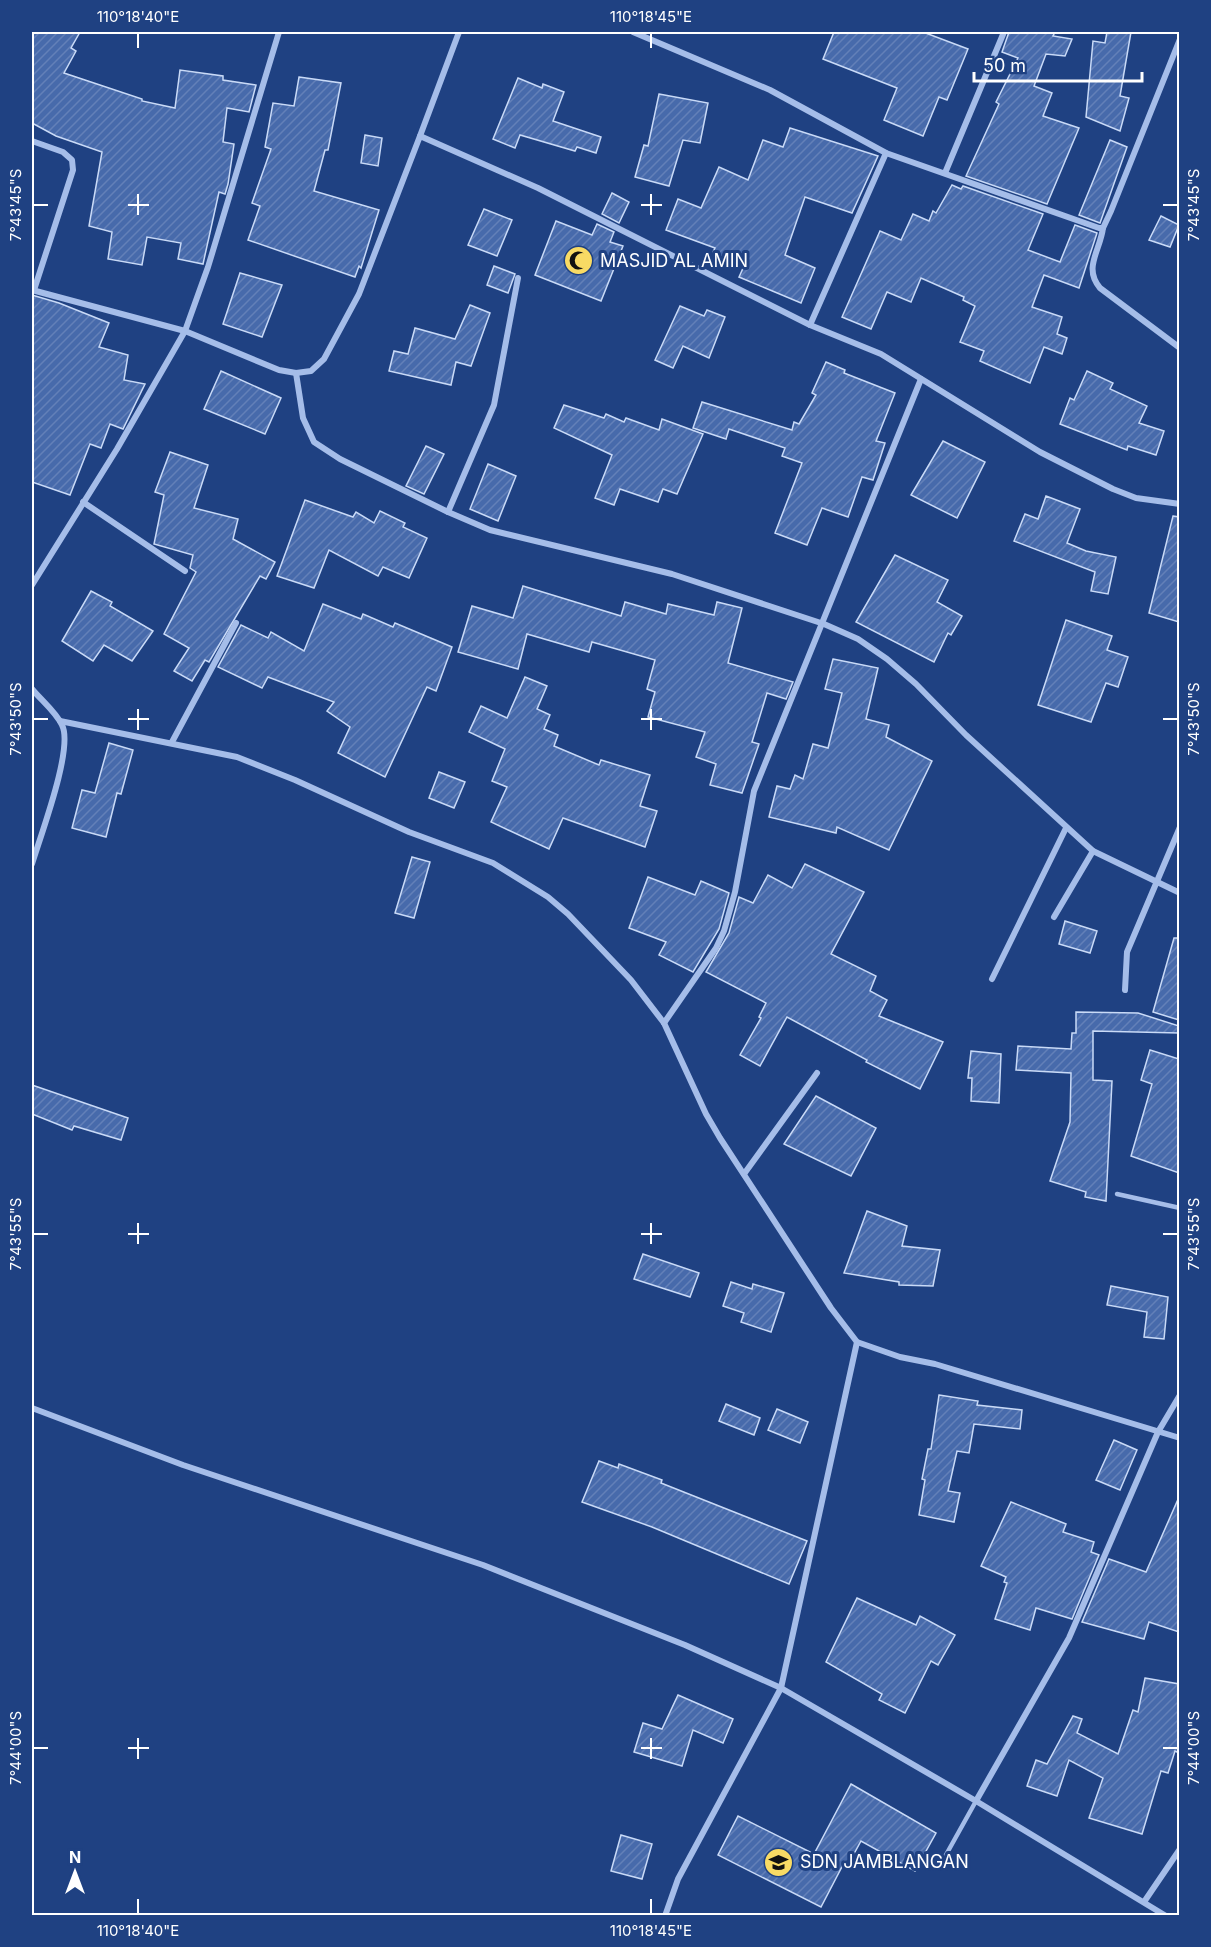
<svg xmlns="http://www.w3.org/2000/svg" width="1211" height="1947" font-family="Inter,sans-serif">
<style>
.building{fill:url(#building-hatch);stroke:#c9daf7;stroke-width:1.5}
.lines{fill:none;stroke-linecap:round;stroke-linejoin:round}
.lane{stroke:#a5bde9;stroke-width:4.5}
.street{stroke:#a5bde9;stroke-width:6}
.ticks{fill:none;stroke:#fff;stroke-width:2}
.labels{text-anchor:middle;stroke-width:6;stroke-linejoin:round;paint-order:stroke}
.poi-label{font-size:18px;fill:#fff;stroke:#1f4182;text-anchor:start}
.neatline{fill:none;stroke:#fff;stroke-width:2}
.ticks-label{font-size:15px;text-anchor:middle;fill:#fff}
</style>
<defs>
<pattern id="building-hatch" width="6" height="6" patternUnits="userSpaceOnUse" patternTransform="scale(1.5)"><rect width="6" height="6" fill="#476aab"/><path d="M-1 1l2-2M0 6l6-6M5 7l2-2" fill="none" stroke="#6380b8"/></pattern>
</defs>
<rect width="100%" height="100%" fill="#1f4182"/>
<!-- building -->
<g class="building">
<path d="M32 32H80L71 48 76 51 64 73 142 99V101L175 108 180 70 223 76V80L256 85 249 112 227 108 223 142 234 144 228 184 225 194 219 192 203 264 178 259 181 243 147 237 142 265 108 259 112 232 89 226 102 152 56 136 32 123Z"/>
<path d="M834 32H923L968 49 947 100 939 97 923 136 884 120 897 88 823 59Z"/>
<path d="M1009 32H1055L1053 36 1072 39 1065 56 1046 54 1034 86 1052 93 1043 116 1079 128 1047 204 966 176 999 104 996 102 1018 58 1002 52Z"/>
<path d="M1107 32H1131L1120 96 1129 98 1120 131 1086 117 1093 41 1105 43Z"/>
<path d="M299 77 341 83 328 150H325L314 191 379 210 361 268 359 266 355 277 248 240 260 206 252 203 271 149 265 147 273 103 294 106Z"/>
<path d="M518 78 542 88 543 84 564 92 553 121 601 137 596 153 577 147 575 151 520 135 515 148 493 139Z"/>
<path d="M659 94 708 103 700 143 683 140 669 186 635 177 644 145 648 146Z"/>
<path d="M790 128 878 156 852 213 805 197 785 255 815 268 801 303 739 277 744 266 713 252 715 248 666 230 678 199 701 208 719 167 748 180 763 140 783 147Z"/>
<path d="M365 135 382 138 378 166 361 163Z"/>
<path d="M1110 140 1127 147 1100 223 1079 215Z"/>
<path d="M952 185 961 189 963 186 1043 214 1028 250 1060 262 1075 225 1097 233 1079 288 1044 275 1032 307 1062 317 1057 334 1067 338 1062 354 1044 347 1030 383 980 361 984 351 960 342 975 306 963 300 964 297 921 278 911 302 887 292 871 329 842 317 880 231 901 240 913 214 929 221 933 211 936 213Z"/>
<path d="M612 193 629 202 619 223 602 214Z"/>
<path d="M484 209 512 220 497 256 468 245Z"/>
<path d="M1161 216 1179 225 1170 247 1149 240Z"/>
<path d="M556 221 592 235 597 224 614 232 610 242 623 246 601 301 535 275Z"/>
<path d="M494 266 515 274 508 293 487 285Z"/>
<path d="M240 273 282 285 262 337 223 324Z"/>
<path d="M32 295 59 303 109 323 99 347 128 355 124 380 145 384 123 429 110 424 101 448 90 444 70 495 32 482Z"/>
<path d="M470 305 490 313 471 366 456 362 451 385 389 371 394 351 408 354 415 328 455 339Z"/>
<path d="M680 306 704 316 707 310 725 317 709 358 683 346 673 368 655 360Z"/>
<path d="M826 362 845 370 844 373 895 393 876 441 885 443 873 480 862 477 848 517 822 508 807 545 775 533 802 463 782 456 785 448 729 429 726 439 693 428 702 402 792 430 794 422 799 424 816 395 812 393Z"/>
<path d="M221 371 281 398 265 434 204 409Z"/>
<path d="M1087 371 1113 383 1110 389 1147 406 1139 423 1164 431 1156 455 1128 446 1127 450 1060 424 1070 398 1074 400Z"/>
<path d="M564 405 604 418 606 414 624 422 626 418 659 430 662 419 703 434 677 494 663 489 658 502 620 489 614 505 595 498 612 455 554 428Z"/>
<path d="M943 441 985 462 957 518 911 495Z"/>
<path d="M426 446 444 454 424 494 406 486Z"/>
<path d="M170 452 208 465 194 508 238 519 233 539 275 562 266 579 260 576 209 662 205 660 192 681 174 671 189 648 164 634 196 572 190 568 193 555 154 544 164 495 155 492Z"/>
<path d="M488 464 516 476 498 521 470 509Z"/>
<path d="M1046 496 1080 509 1067 543 1086 551 1116 557 1108 594 1091 591 1095 572 1014 541 1025 514 1038 519Z"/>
<path d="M305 500 353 517 356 512 374 523 380 511 405 523 403 527 427 538 409 578 383 567 378 576 329 550 314 588 277 576Z"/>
<path d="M1173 516 1179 517V622L1149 613Z"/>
<path d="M895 555 948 580 937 602 962 616 951 635 948 633 934 662 856 622Z"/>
<path d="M523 586 621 616 625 602 666 614 668 604 714 615 717 602 742 608 728 663 793 682 786 699 767 693 752 742 759 744 742 793 710 785 716 764 696 757 705 732 648 717 655 692 647 689 655 660 592 642 589 652 527 634 518 669 458 652 472 606 513 618Z"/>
<path d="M91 591 112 602 110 606 153 631 132 661 104 645 93 661 62 641Z"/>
<path d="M323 604 361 619 363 614 393 627 395 623 452 647 436 691 427 687 385 777 338 753 350 727 327 711 334 702 268 677 262 688 218 667 241 625 268 638 271 632 304 651Z"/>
<path d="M1066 620 1112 636 1107 650 1128 657 1118 687 1106 683 1091 722 1038 705Z"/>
<path d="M833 659 878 668 866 719 889 725 886 737 932 761 889 850 837 827 836 833 769 817 777 786 790 789 795 775 803 779 813 744 828 748 842 693 825 689Z"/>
<path d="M525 677 547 686 537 709 550 715 544 729 558 735 554 746 599 765 601 760 650 775 640 806 657 811 645 847 563 818 549 849 491 822 507 787 492 781 505 749 469 732 481 706 507 718Z"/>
<path d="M109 743 133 750 121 794 117 793 106 837 72 828 82 790 95 793Z"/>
<path d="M439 772 465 782 454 808 429 798Z"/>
<path d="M412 857 430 862 414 918 395 913Z"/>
<path d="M805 864 864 892 831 954 876 976 870 991 887 1000 879 1016 943 1042 920 1089 866 1062 867 1060 787 1017 760 1066 740 1055 761 1018 759 1017 766 1003 706 972 729 933 739 897 753 903 768 875 792 888Z"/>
<path d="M648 877 695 895 701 881 729 893 719 929 693 972 659 955 666 942 629 928Z"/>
<path d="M1065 921 1097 931 1090 953 1059 944Z"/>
<path d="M1174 938H1179V1020L1153 1012Z"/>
<path d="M1076 1012 1138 1013 1179 1026V1033L1093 1031V1080L1112 1081 1106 1201 1085 1197 1086 1192 1050 1181 1070 1122 1071 1073 1016 1070 1018 1046 1071 1049 1072 1033H1076Z"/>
<path d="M1150 1050 1179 1059V1173L1131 1156 1152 1084 1141 1080Z"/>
<path d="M971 1051 1001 1054 999 1103 971 1101 972 1078H968Z"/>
<path d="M32 1085 128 1118 121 1140 74 1126 72 1130 32 1114Z"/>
<path d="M816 1096 876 1128 851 1176 784 1144Z"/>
<path d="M867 1211 907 1226 902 1246 940 1250 933 1286 899 1285V1282L844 1273Z"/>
<path d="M643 1254 699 1273 690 1297 634 1279Z"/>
<path d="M731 1282 752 1289 753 1284 784 1293 771 1332 741 1322 744 1313 723 1306Z"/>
<path d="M1111 1286 1168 1297 1164 1339 1144 1337 1147 1312 1107 1305Z"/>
<path d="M939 1395 978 1401 977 1405 1022 1410 1020 1429 974 1424 969 1453 957 1451 948 1491 960 1493 954 1522 919 1515 925 1480 922 1479 928 1449H931Z"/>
<path d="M726 1404 760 1418 754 1435 719 1421Z"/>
<path d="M777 1409 808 1422 800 1443 768 1430Z"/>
<path d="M1114 1440 1137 1450 1120 1490 1096 1480Z"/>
<path d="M599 1461 618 1468 619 1464 662 1480 661 1483 807 1541 789 1584 652 1527 582 1502Z"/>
<path d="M1179 1497V1632L1149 1622 1144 1639 1082 1622 1109 1559 1146 1572Z"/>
<path d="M1011 1502 1066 1524 1063 1532 1094 1542 1091 1552 1099 1555 1072 1619 1036 1608 1030 1630 995 1619 1007 1583 1004 1582 1006 1577 981 1566Z"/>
<path d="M857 1598 916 1625 920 1616 955 1635 938 1665 931 1661 905 1713 879 1700 882 1694 826 1662Z"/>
<path d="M1145 1678 1179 1684V1753L1175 1751 1168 1773 1161 1771 1142 1834 1089 1818 1103 1778 1069 1760 1057 1796 1027 1786 1036 1760 1047 1764 1073 1716 1082 1719 1077 1733 1118 1754 1133 1710 1138 1712Z"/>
<path d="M678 1695 733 1719 723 1743 693 1730 682 1766 634 1752 643 1723 662 1729Z"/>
<path d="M851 1784 936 1833 915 1871 861 1841 849 1863 845 1861 821 1907 718 1855 738 1816 814 1854Z"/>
<path d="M621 1835 652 1844 642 1879 611 1871Z"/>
</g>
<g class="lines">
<!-- lane -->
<g class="lane">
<path d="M1117 1194 1180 1208"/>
<path d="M942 1862 976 1801"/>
</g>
<!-- street -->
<g class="street">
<path d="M633 32 770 90 886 153 1099 228H1103L1111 211 1180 39"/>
<path d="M420 136 459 32"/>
<path d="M32 141 63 152 72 160 73 170 34 290"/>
<path d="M945 173 1004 32"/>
<path d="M1103 228C1100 251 1083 268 1100 288L1180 348"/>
<path d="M32 290 185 331 279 370 296 373 311 371 324 359 359 294 420 136 538 188 810 325 881 354 1040 452 1113 489 1136 498 1180 504"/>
<path d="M810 325 886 153"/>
<path d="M296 373 303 418 314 442 340 459 448 512 490 530 672 574 824 624 858 639 887 659 916 684 966 735 1093 851 1180 893"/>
<path d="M83 502 185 571"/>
<path d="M448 512 494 405 518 278"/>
<path d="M32 585 117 449 185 331 208 267 279 32"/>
<path d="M32 689C41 700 56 712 62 725 74 748 40 837 32 864"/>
<path d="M60 721 237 757 295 780 409 832 493 863 548 897 568 914 631 980 664 1023 706 1114 720 1138 831 1308 857 1342 900 1357 935 1364 1180 1438"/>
<path d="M172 742 236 623"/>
<path d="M1054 917 1093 851"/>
<path d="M992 979 1066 828"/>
<path d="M1125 990 1127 952 1180 827"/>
<path d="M664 1023 716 948 724 931 735 892 754 791 921 379"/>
<path d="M744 1174 817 1073"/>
<path d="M32 1408 183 1465 483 1565 685 1645 781 1688 976 1801 1166 1916"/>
<path d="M976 1801 1069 1638 1158 1432 1180 1395"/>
<path d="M1144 1902 1180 1849"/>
<path d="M665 1916 678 1879 781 1688 857 1342"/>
</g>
</g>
<!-- ticks -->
<path class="ticks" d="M138 33V48M651 33V48M138 194V215M651 194V215M33 205H48M128 205H149M641 205H662M1163 205H1178M138 709V730M651 709V730M33 719H48M128 719H149M641 719H662M1163 719H1178M138 1223V1244M651 1223V1244M33 1234H48M128 1234H149M641 1234H662M1163 1234H1178M138 1738V1759M651 1738V1759M33 1748H48M128 1748H149M641 1748H662M1163 1748H1178M138 1899V1914M651 1899V1914"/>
<!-- icons -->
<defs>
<symbol id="mosque-disc" viewBox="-11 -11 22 22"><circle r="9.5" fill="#f8da64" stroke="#1f4182"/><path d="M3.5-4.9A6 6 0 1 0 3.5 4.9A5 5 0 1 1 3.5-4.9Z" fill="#111"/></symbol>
<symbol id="school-disc" viewBox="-11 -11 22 22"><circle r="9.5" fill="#f8da64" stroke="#1f4182"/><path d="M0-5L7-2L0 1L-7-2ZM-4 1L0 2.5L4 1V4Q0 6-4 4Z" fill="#111"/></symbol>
</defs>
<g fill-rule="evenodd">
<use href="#mosque-disc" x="562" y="244" width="33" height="33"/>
<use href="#school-disc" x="762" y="1846" width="33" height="33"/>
</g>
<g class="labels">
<!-- poi labels -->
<g class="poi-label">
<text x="600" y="267">MASJID AL AMIN</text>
<text x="800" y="1868">SDN JAMBLANGAN</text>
</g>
</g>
<!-- border -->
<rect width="1211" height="1947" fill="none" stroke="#1f4182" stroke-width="66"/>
<!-- north arrow -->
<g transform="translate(75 1872)" stroke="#1f4182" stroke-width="4.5" paint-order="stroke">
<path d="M0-4.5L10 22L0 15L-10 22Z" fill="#ffffff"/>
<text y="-9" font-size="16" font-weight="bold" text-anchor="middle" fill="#ffffff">N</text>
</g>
<!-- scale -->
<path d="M974 72v9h168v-9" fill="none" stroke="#ffffff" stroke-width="3"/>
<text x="983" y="72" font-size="18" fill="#ffffff" stroke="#1f4182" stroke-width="4.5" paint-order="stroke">50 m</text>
<rect x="33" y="33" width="1145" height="1881" class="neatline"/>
<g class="ticks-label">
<text x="138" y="22">110°18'40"E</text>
<text x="651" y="22">110°18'45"E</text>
<text transform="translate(16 205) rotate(-90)" y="5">7°43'45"S</text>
<text transform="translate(1194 205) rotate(-90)" y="5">7°43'45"S</text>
<text transform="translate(16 719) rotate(-90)" y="5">7°43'50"S</text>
<text transform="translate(1194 719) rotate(-90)" y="5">7°43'50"S</text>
<text transform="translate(16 1234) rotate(-90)" y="5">7°43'55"S</text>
<text transform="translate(1194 1234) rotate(-90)" y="5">7°43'55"S</text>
<text transform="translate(16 1748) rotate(-90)" y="5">7°44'00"S</text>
<text transform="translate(1194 1748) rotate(-90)" y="5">7°44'00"S</text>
<text x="138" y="1936">110°18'40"E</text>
<text x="651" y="1936">110°18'45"E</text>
</g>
</svg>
